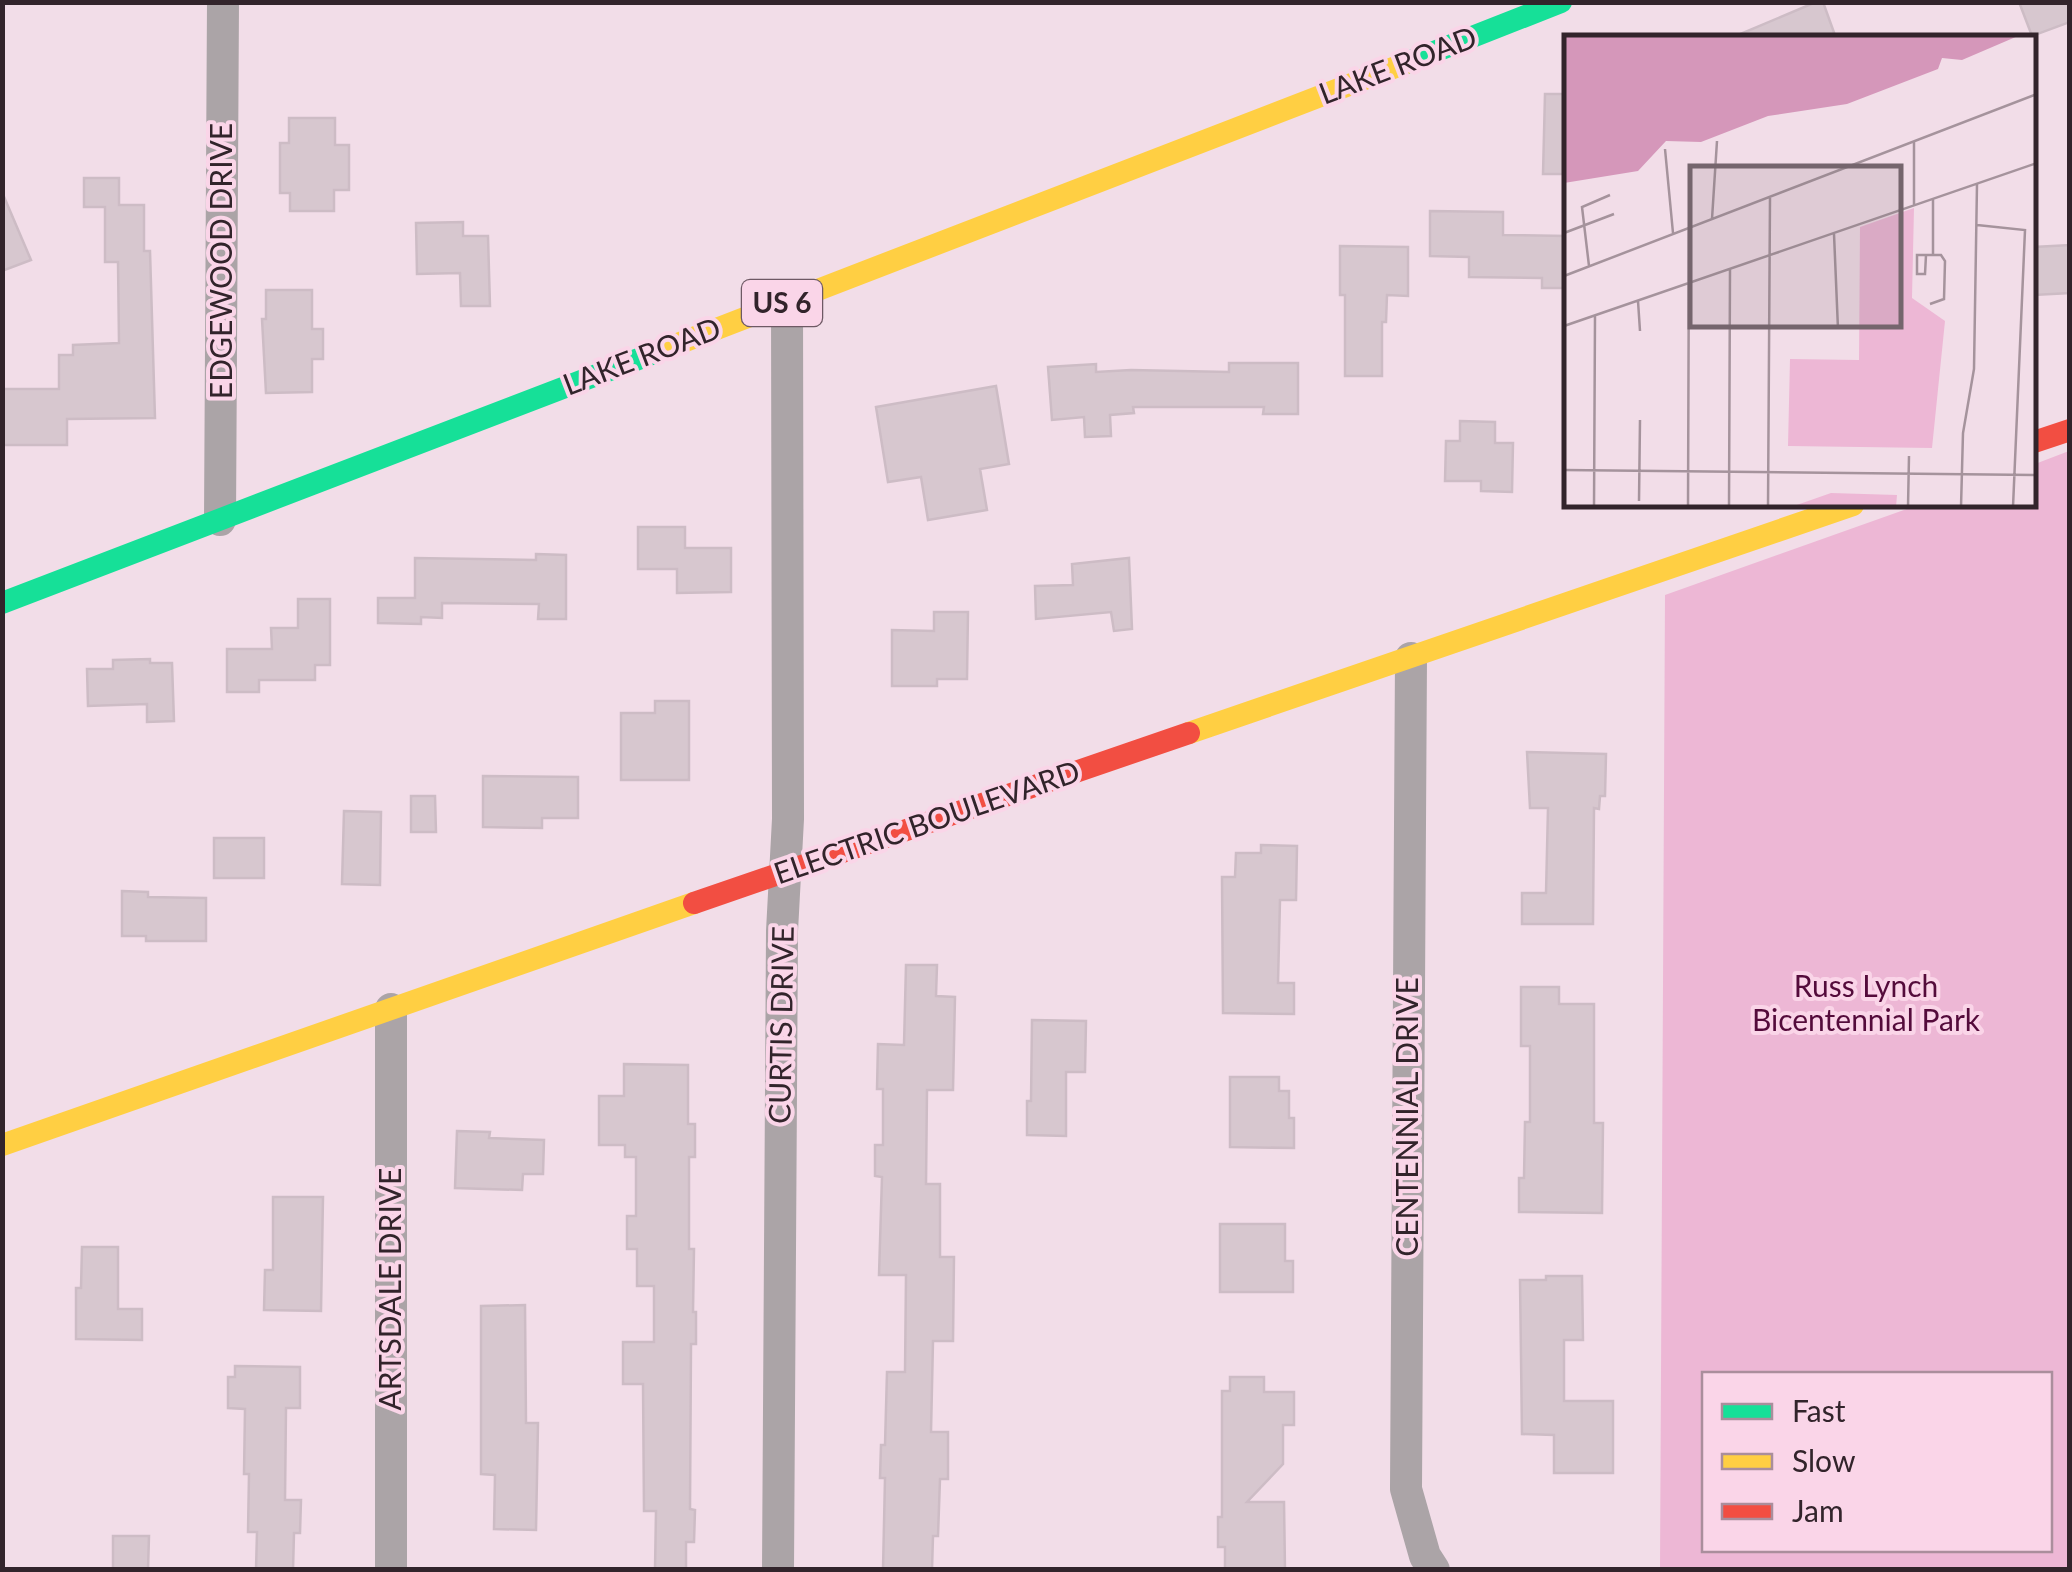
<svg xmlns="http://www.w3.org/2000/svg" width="2072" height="1572" font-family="Lato,sans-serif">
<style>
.green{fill:#edb7d5;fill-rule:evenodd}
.building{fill:#d7c7cf;stroke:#cdbcc5;stroke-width:2.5}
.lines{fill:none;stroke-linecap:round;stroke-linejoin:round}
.street{stroke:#aba4a7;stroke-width:32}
.fast{stroke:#16e098;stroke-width:22}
.slow{stroke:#ffcf43;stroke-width:22}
.jam{stroke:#f24e42;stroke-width:22}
.labels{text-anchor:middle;stroke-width:8;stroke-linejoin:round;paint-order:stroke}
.shield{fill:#fad5e8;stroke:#6e5964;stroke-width:2.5}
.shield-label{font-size:28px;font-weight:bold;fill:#32242b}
.street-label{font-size:30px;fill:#32242b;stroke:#fad5e8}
.park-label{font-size:30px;fill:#540b3b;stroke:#fad5e8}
.inset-road{fill:none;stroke:#a5939c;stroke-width:2.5}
.view{fill:#75656d;fill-opacity:0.15;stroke:#75656d;stroke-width:5}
.inset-edge{fill:none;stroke:#32242b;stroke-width:5}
</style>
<rect width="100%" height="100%" fill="#f2dde8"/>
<!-- green -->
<path class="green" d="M2069 451V1569L1660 1570 1665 595 1918 505H2034L2035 464ZM1704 1374H2050V1550H1704Z"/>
<!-- building -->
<g class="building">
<path d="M1816 2H1823L1836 38H1731Z"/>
<path d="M2019 2H2070V22L2032 36Z"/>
<path d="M1545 94H1567V174H1543Z"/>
<path d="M289 118H335V145H349V190H334V211H290V193H280V143H289Z"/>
<path d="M84 178H119V205H144V251H150L155 418 67 419V445H2V389H59V355H73V345L119 343 118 262H105V207H84Z"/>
<path d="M2 192 31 260 2 271Z"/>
<path d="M1430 211 1503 212V235L1567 236V288H1542V278L1469 277V257L1430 256Z"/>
<path d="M463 222V236H488L490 306H461L460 273 417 274 416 223Z"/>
<path d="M2070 245V293L2034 295V247Z"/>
<path d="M1340 246 1408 247V296L1387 295 1386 322H1382V376H1345V295H1340Z"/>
<path d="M266 290H312V329H323V359H312V392L266 393 262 319H266Z"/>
<path d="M1229 363H1298V414H1263L1264 407H1133L1134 413 1110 415 1111 436 1085 437 1084 417 1052 420 1048 367 1096 364V372L1131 370 1229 372Z"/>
<path d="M996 386 1009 464 980 469 987 510 928 520 921 477 888 482 876 407Z"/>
<path d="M1460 421 1495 422V443H1513L1512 492 1481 491V481H1445L1446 441H1460Z"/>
<path d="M638 527H685V548H731V592L677 593V569H638Z"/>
<path d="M536 554 566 555V619H538L539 604 442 603V618L421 617V624L378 623V598H415V558L536 560Z"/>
<path d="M1129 558 1132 629 1114 631 1111 612 1036 619 1035 586 1073 585 1072 564Z"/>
<path d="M298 599H330V665H315V680H259V692H227V649H272L271 628H298Z"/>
<path d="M934 612H968L967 679H937V686H892V630L934 631Z"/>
<path d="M150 659V663H172L174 721 147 722V704L88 706 87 669H113V660Z"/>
<path d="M655 701H689V780H621V713H655Z"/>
<path d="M1527 752 1606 754 1605 796H1600L1599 809 1594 808 1593 924H1522V893H1546L1548 808H1530Z"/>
<path d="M483 776 578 777V818H542V828L483 827Z"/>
<path d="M411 796H435L436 832H411Z"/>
<path d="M344 811 381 812 380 885 342 884Z"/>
<rect x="214" y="838" width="50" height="40"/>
<path d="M1261 845 1297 846 1296 900H1280L1278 983H1294V1014L1223 1013 1222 877H1235L1236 853H1261Z"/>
<path d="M122 891 148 892V897L206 898V941H146V936H122Z"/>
<path d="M906 965H937L936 996 955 997 953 1090H927L926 1184H940V1257H954L953 1341H933L931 1432H948V1479H940L938 1536H933L932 1570H883L885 1478H880L881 1445H885L887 1372H905L906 1275H879L882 1177 875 1176V1145H883V1089H877L878 1044 904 1045Z"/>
<path d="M1521 987H1559V1004H1594V1123H1603L1602 1213 1519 1212V1178H1524L1525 1122H1530V1046H1521Z"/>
<path d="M1032 1020 1086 1021 1085 1072H1066V1136L1027 1135V1101H1031Z"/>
<path d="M624 1064 688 1065V1124H695V1157H689V1249H694L693 1312H696V1344H691L690 1509 695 1510 694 1542H686V1570H655L656 1511H644L643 1384H623V1342H654V1286H637V1249H627V1216H636V1157H625V1145H599V1096H624Z"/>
<path d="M1230 1077H1279V1091H1289V1118H1294V1148L1230 1147Z"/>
<path d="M457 1131 490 1132 489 1138 544 1140 543 1174H523L522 1190 455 1188Z"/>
<path d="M273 1197H323L321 1311 264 1310 265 1270H273Z"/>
<path d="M1220 1224H1285V1261H1293V1292H1220Z"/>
<path d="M82 1247H118V1309H142V1340L76 1339V1288H81Z"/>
<path d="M1546 1276H1582L1583 1340H1564V1401H1613V1473H1554V1435L1522 1434 1520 1280H1546Z"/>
<path d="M525 1305 526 1423H538L536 1530 494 1529 495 1475 481 1474V1306Z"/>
<path d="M235 1366 300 1367V1408H286L285 1500H301L300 1533H294L293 1570H256L257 1532H248L249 1474H244L245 1409 228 1408V1377H235Z"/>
<path d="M1230 1377H1264V1392H1294V1425H1283V1464L1247 1502H1284L1285 1570H1225V1547H1218V1517H1222V1391H1230Z"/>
<path d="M113 1536H149L148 1570H113Z"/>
</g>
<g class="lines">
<!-- street -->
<g class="street">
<path d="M220 520 223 2"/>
<path d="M1411 658 1406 1489 1425 1556 1434 1570"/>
<path d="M391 1570V1009"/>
<path d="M778 1570 782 931 788 819 787 301"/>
</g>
<!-- fast -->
<g class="fast">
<path d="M1406 63 1561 2"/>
<path d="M2 603 662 350"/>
</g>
<!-- slow -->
<g class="slow">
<path d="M662 350 1406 63"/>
<path d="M1189 733 1853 505"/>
<path d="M2 1145 694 903"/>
</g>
<!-- jam -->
<g class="jam">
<path d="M2034 442 2070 430"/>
<path d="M694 903 1189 733"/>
</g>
</g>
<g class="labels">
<!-- shield labels -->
<rect class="shield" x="742" y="280" width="80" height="46" rx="8"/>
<g class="shield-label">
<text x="782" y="313">US 6</text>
</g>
<!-- street labels -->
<g class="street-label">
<text transform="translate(1398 66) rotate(-21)" y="10">LAKE ROAD</text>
<text transform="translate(222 261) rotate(-90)" y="10">EDGEWOOD DRIVE</text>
<text transform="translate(642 357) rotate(-21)" y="10">LAKE ROAD</text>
<text transform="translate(927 823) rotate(-19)" y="10">ELECTRIC BOULEVARD</text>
<text transform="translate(782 1025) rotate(-89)" y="10">CURTIS DRIVE</text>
<text transform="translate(1408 1117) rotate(-90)" y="10">CENTENNIAL DRIVE</text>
<text transform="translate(391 1289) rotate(-90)" y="10">ARTSDALE DRIVE</text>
</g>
<!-- park labels -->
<g class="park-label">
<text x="1866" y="997">Russ Lynch<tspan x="1866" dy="34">Bicentennial Park</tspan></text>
</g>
</g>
<!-- overview -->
<g transform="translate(1564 35)">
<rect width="472" height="472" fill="#f2dde8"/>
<path d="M350 173 348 263 381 286 368 413 224 411 226 324 295 325 296 192ZM267 458 333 460 332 472H227Z" fill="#edb7d5"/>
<path d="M0 1H454L398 25 378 23 374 34 283 69 204 81 137 107 102 106 74 136 0 148Z" fill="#d597ba"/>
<path class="inset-road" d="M350 107V171M101 114 109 198M369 164V220M148 184 153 106M413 190 461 195 449 472M0 198 50 179M270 199 274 294M362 220 361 239H353V220H377L381 226 380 264 366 269M25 231 18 172 46 160M0 241 473 59M74 266 76 296M0 291 473 128M0 435 473 440M75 466 76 385M30 472 31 281M124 472 125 194M165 472 166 234M204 472 206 163M344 472 345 421M397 472 399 398 410 334 413 149"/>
<path class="view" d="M126 131H337V292H126Z"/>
<rect width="472" height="472" class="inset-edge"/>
</g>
<!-- border -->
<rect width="2072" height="1572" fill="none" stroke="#32242b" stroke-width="10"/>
<!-- legend -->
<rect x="1702" y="1372" width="350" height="180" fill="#fad5e8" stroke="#aa8e9c" stroke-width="2.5"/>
<rect x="1722" y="1404" width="50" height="15" fill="#16e098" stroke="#aa8e9c" stroke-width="2.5"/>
<text x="1792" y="1422" font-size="30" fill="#32242b">Fast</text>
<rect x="1722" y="1454" width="50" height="15" fill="#ffcf43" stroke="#aa8e9c" stroke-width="2.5"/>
<text x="1792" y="1472" font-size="30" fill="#32242b">Slow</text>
<rect x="1722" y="1504" width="50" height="15" fill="#f24e42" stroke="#aa8e9c" stroke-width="2.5"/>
<text x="1792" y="1522" font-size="30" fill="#32242b">Jam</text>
</svg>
